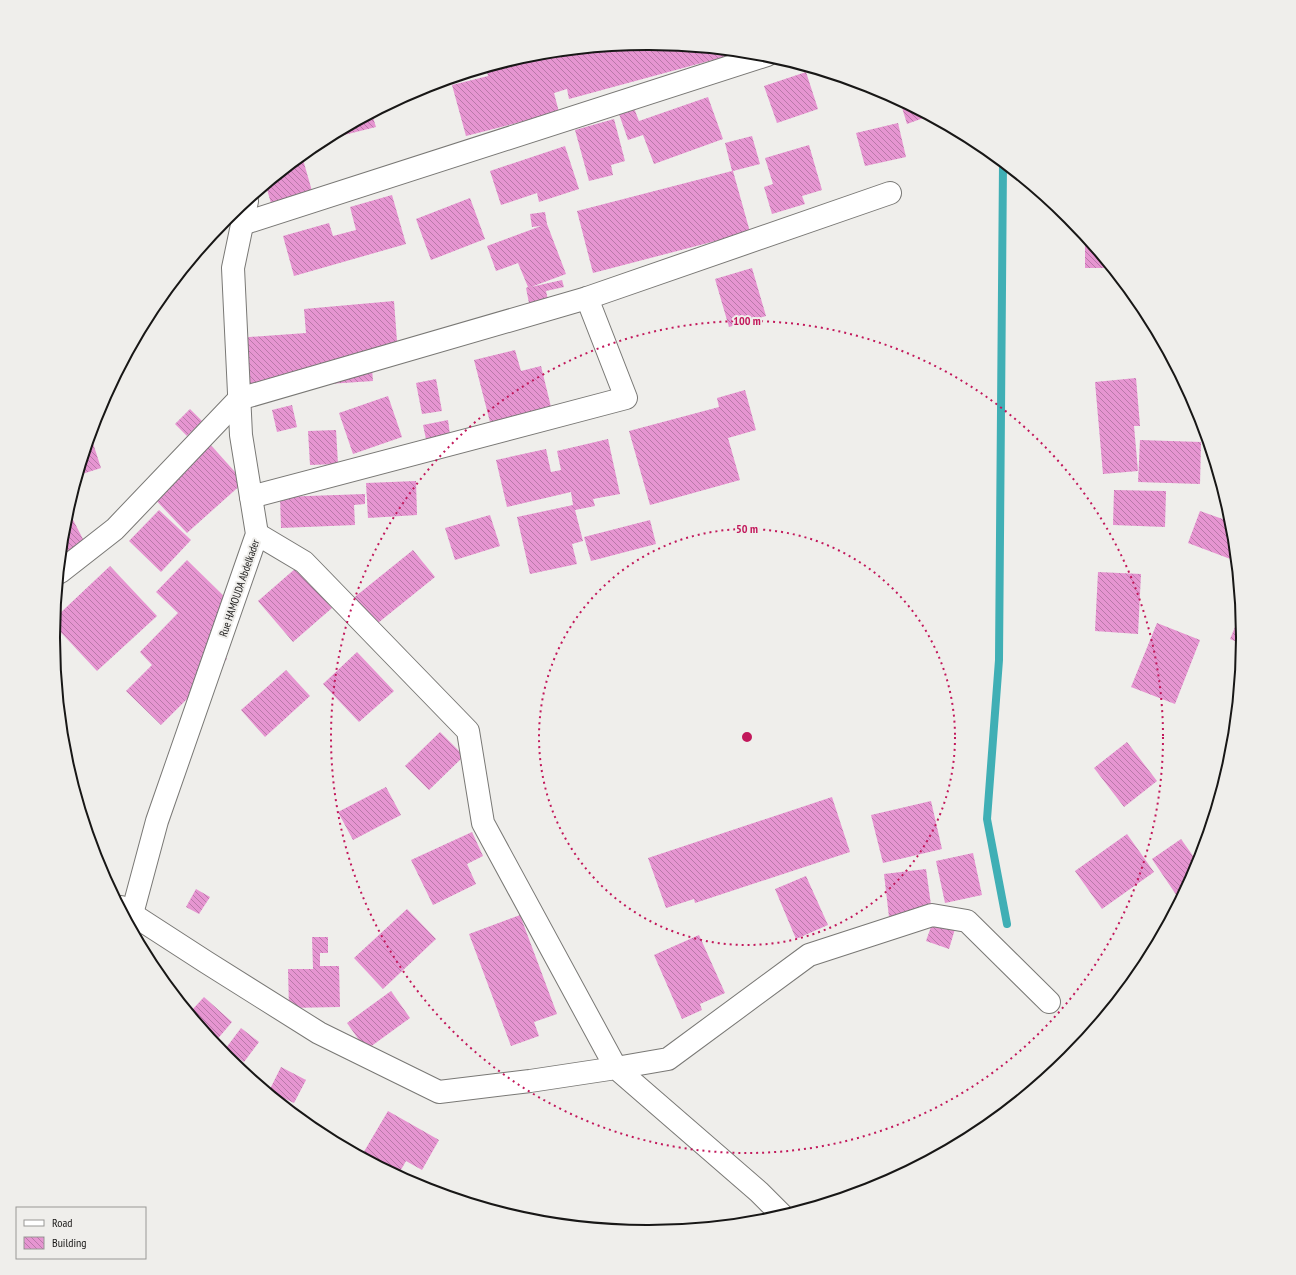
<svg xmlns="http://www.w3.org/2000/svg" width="1296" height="1275" font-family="'PT Sans Narrow',sans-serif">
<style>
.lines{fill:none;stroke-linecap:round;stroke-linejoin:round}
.stream{stroke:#40afb5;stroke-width:8}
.building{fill:url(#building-back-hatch)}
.minor-casing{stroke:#797875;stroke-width:24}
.minor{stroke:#fff;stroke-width:22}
.ring{fill:none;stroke:#c2185b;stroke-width:2;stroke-dasharray:2 4}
.labels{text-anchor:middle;stroke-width:4;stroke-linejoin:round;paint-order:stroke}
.street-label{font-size:11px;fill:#181716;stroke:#efeeeb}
.rim{fill:none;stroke:#181716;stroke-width:2}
.centre{fill:#c2185b;stroke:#efeeeb;stroke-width:2}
.ring-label{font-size:12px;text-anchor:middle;font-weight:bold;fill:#c2185b;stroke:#efeeeb;stroke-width:4;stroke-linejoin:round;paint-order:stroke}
</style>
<defs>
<pattern id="building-back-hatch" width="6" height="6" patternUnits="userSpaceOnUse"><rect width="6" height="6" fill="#e695d1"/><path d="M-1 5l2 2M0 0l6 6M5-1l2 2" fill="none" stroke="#b979a9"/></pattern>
</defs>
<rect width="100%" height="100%" fill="#efeeeb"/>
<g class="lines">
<!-- stream -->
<path class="stream" d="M1003 164 999 660 987 819 1007 924"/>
</g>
<!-- building -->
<g class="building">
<path d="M648 43 742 52 569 99 567 89 554 93 559 112 466 136 452 85 488 76 486 68 532 54Z"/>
<path d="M806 72 818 109 777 123 764 86Z"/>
<path d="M708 97 723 139 654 164 643 135 628 140 619 114 634 108 639 121Z"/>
<path d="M900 101 926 115V117L907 124Z"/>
<path d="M372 114 376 127 324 140Z"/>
<path d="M614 119 625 161 611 165 613 175 589 181 575 130Z"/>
<path d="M898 123 906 157 865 166 856 133Z"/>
<path d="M752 136 760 164 733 171 750 232 593 273 577 211 732 171 725 143Z"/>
<path d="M809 145 822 190 802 196 805 204 772 214 764 187 773 184 765 158Z"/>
<path d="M565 146 579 189 539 202 537 193 501 205 490 171Z"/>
<path d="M302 156 314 198 273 210 266 186Z"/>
<path d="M392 195 406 244 294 276 283 236 329 223 333 236 356 230 350 207Z"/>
<path d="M470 198 485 239 431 260 416 219Z"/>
<path d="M545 212 547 224 566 274 531 287 562 280 564 287 546 291 549 304 530 308 526 288 528 287 518 263 496 271 487 246 541 226 532 227 530 214Z"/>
<path d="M1085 238 1094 249 1110 268H1085Z"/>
<path d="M752 268 766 316 729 327 715 279Z"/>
<path d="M394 301 398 355 371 357 373 381 240 390 236 338 306 333 304 309Z"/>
<path d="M515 350 521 371 541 366 551 407 490 422 474 360Z"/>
<path d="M1136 378 1140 426H1134L1138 471 1103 474 1095 382Z"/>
<path d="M436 379 442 411 422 414 416 383Z"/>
<path d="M745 390 756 430 728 438 740 480 650 505 629 431 719 407 717 398Z"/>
<path d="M388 396 402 437 353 454 339 413Z"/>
<path d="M292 405 297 427 277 432 272 410Z"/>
<path d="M190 409 202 421 187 436 175 424Z"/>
<path d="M448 420 450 435 426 439 423 425Z"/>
<path d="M336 430 338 464 310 465 308 431Z"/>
<path d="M91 437 101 468 79 475Z"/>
<path d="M608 439 620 494 593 499 595 506 575 510 583 541 572 544 577 564 530 574 517 517 573 505 571 492 507 507 496 460 546 449 551 472 561 470 557 451Z"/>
<path d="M1140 440 1201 442 1200 484 1138 482Z"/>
<path d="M209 443 244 482 187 533 151 495Z"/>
<path d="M416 481 417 515 368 518 366 483Z"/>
<path d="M1114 490 1166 491 1165 527 1113 525Z"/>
<path d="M365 494V504L354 505 355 525 281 528 280 497Z"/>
<path d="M68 510 85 543 62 555 65 521Z"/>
<path d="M159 510 191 540 161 572 129 541Z"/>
<path d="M1200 511 1231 522 1234 555 1233 560 1188 543Z"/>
<path d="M490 515 500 546 455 560 445 528Z"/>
<path d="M650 520 656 544 591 561 584 537Z"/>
<path d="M413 550 435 577 373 627 351 600Z"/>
<path d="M187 560 238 610 208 640 227 659 161 725 126 691 152 665 140 652 178 613 156 592Z"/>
<path d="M110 566 157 616 97 671 55 626 56 617Z"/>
<path d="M296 568 332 608 293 642 258 601Z"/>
<path d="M1098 572 1141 574 1138 634 1095 631Z"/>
<path d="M1240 615 1242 638V644L1230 639Z"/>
<path d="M1157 623 1200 640 1175 704 1131 687Z"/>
<path d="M357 652 394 691 359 722 323 684Z"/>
<path d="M286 670 310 696 265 737 241 710Z"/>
<path d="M440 732 464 756 429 790 405 766Z"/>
<path d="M1127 742 1157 781 1124 807 1094 768Z"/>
<path d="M386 787 401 815 353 840 338 812Z"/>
<path d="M832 797 850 852 695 903 694 899 666 908 648 858Z"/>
<path d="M931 801 942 849 883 863 871 815Z"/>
<path d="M472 832 483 856 467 864 476 884 433 905 411 860Z"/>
<path d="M1127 834 1154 872 1102 909 1075 871Z"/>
<path d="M1181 839 1198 863 1179 899 1152 859Z"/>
<path d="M973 853 982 895 945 903 936 861Z"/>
<path d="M926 869 932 912 889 917 884 874Z"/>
<path d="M806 876 828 925 796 939 775 889Z"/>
<path d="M196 889 210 897 199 914 186 907Z"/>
<path d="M407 909 436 939 383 989 354 958Z"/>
<path d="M520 915 557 1014 534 1022 539 1036 511 1046 469 934Z"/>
<path d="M933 921 955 929 949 949 926 941Z"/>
<path d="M699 935 725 993 700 1004 702 1010 682 1019 654 955Z"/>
<path d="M312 937H328V953H320V966H339L340 1007 289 1008 288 969H313Z"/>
<path d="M391 991 410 1018 366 1050 347 1023Z"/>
<path d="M204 997 232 1022 215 1042 188 1009 192 1010Z"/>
<path d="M241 1028 259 1042 244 1062 226 1048Z"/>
<path d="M281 1067 306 1080 294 1103 269 1091Z"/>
<path d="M388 1111 439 1140 422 1170 406 1161 398 1175 362 1155Z"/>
</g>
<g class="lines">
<defs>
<g id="minor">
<path d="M242 224 767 55"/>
<path d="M251 497 626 398 587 298"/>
<path d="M257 534 304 562 468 731 483 823 616 1068 668 1059 809 955 932 915 967 921 1049 1002"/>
<path d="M60 572 115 529 239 399 587 298 890 193"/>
<path d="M121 907 206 962 319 1033 439 1092 530 1081 616 1068 759 1192 782 1215"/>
<path d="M132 927V914L157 821 257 534 241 435 233 268 247 201"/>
</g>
</defs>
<!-- minor casing -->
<use href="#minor" class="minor-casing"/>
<!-- minor -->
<use href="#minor" class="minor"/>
</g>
<!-- distance rings -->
<g class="ring">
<circle cx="747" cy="737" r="208"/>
<circle cx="747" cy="737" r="416"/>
</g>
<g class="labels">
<!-- street labels -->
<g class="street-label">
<text transform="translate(239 588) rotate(-71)" y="4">Rue HAMOUDA Abdelkader</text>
</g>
</g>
<!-- crop -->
<path d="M0 0H1296V1275H0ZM647 50H649A587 587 0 0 1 1236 637V638A587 587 0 0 1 649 1225H647A587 587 0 0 1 60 638V637A587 587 0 0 1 647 50Z" fill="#efeeeb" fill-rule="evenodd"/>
<path class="rim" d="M647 50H649A587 587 0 0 1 1236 637V638A587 587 0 0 1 649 1225H647A587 587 0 0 1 60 638V637A587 587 0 0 1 647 50Z"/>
<circle cx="747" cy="737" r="6" class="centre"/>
<g class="ring-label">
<text x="747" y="325">100 m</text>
<text x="747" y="533">50 m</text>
</g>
<!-- legend -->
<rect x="16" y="1207" width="130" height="52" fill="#efeeeb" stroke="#999896"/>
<rect x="24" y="1220" width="20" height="6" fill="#ffffff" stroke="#999896"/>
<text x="52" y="1227" font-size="12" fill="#181716">Road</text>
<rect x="24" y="1237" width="20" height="12" fill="url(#building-back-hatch)" stroke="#999896"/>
<text x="52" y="1247" font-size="12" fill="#181716">Building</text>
</svg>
